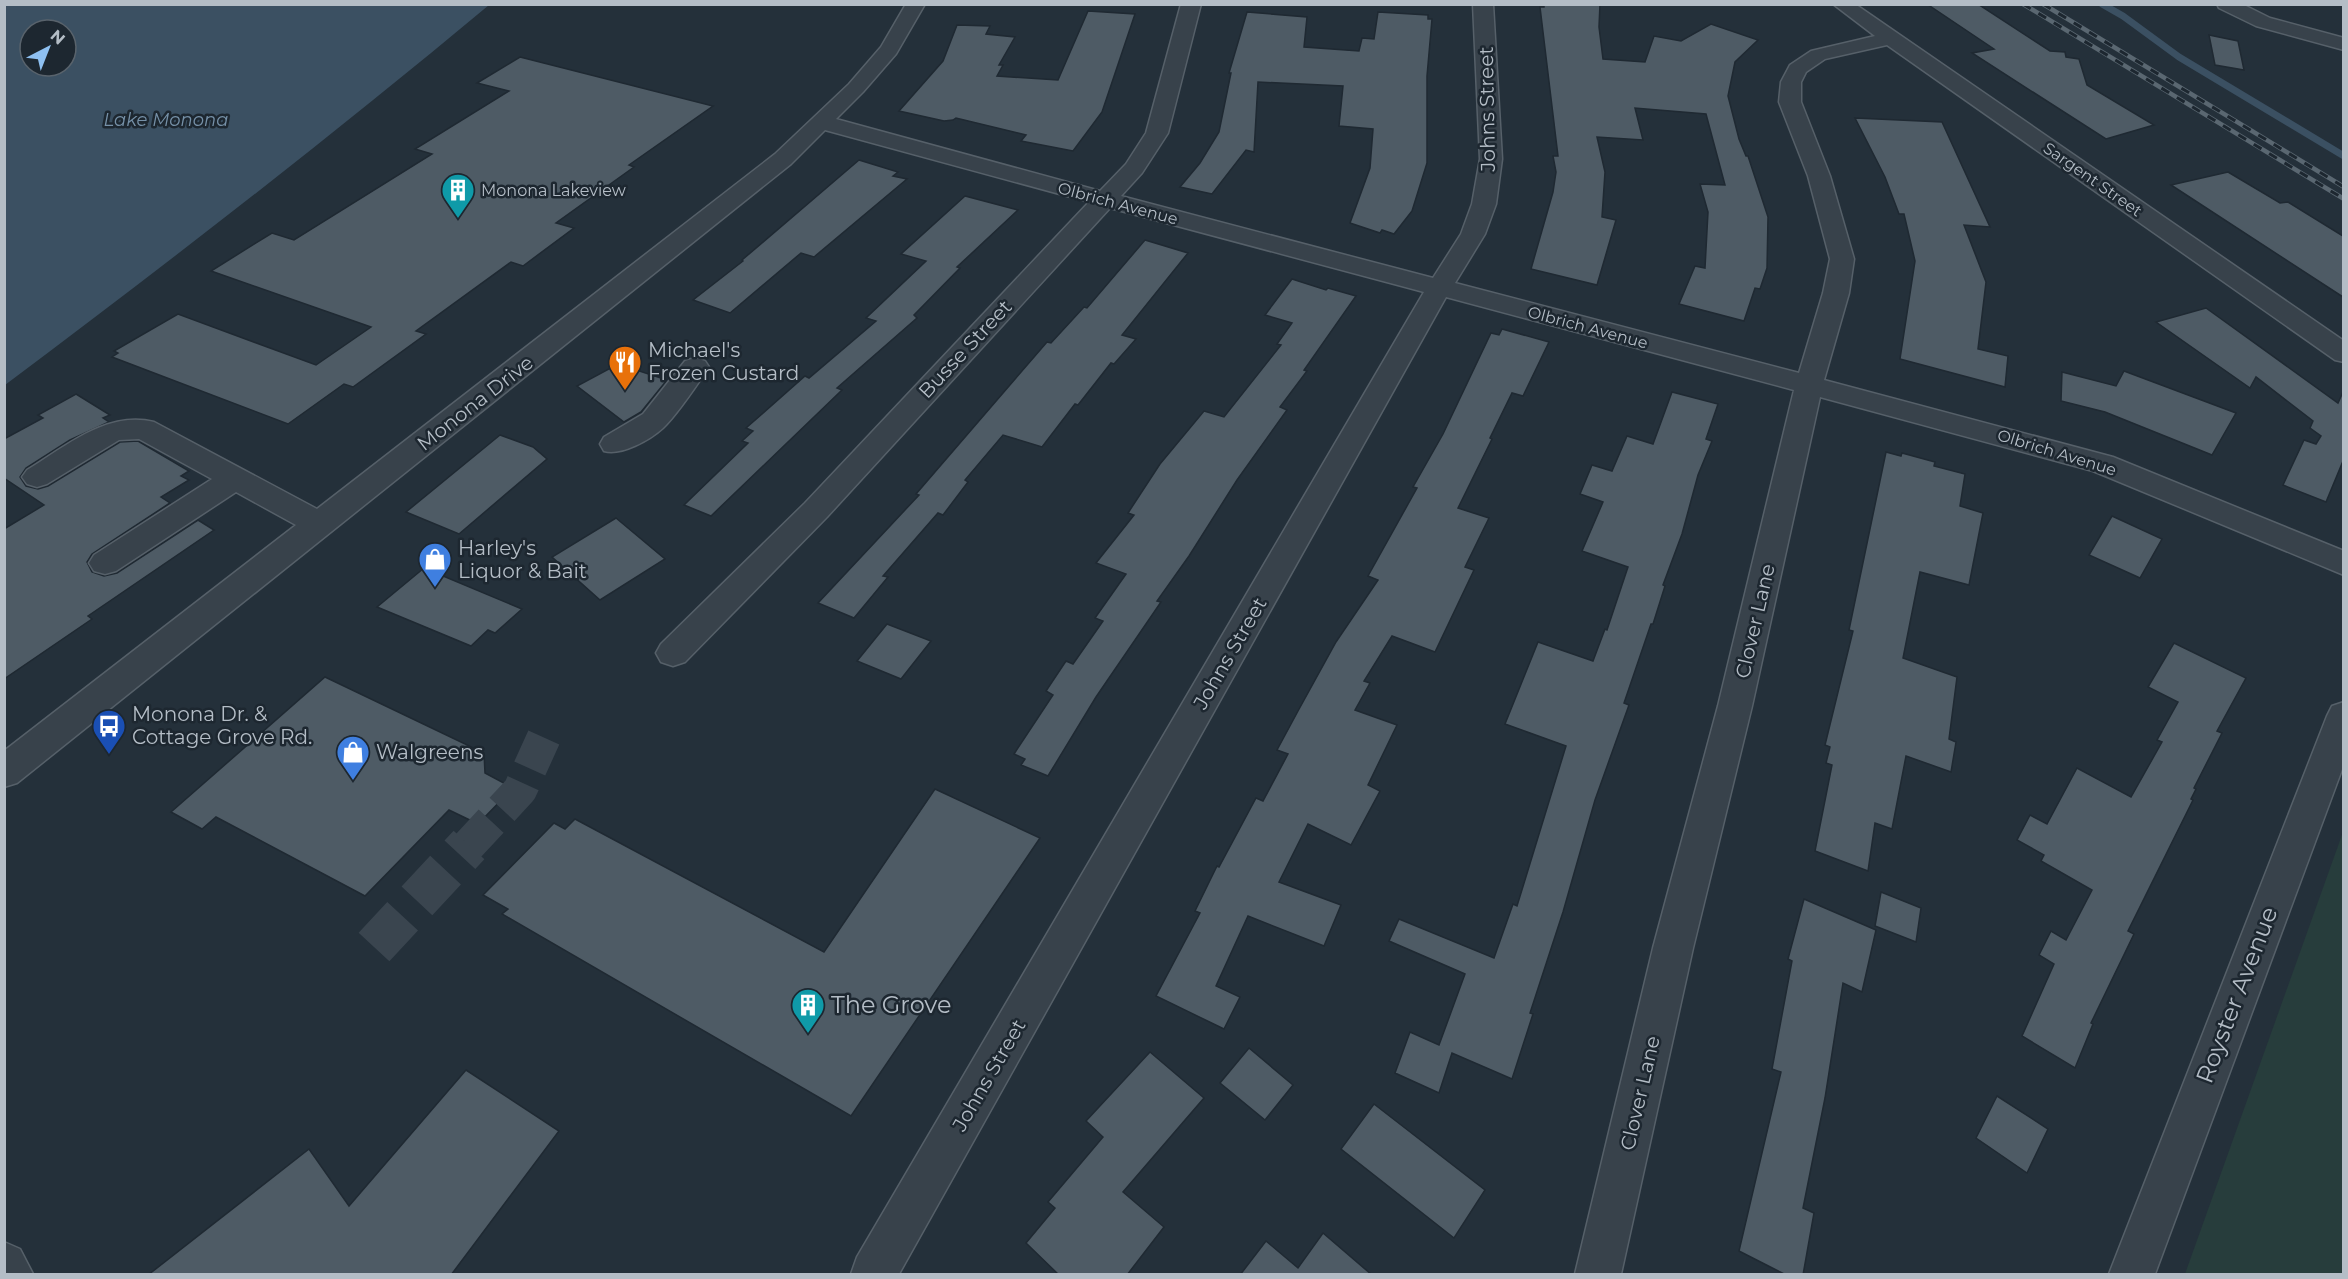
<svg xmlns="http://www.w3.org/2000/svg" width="2348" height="1279" font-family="Montserrat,sans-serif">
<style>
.green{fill:#273d3c}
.water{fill:#3b5062;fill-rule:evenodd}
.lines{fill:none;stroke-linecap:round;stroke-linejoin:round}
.stream{stroke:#3b5062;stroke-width:7}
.building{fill:#4e5b65;stroke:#1f2932;stroke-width:1.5}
.minor-tunnel-far1{stroke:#3a454f;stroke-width:34;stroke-dasharray:34 16;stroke-linecap:butt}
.minor-tunnel{stroke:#3a454f;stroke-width:42;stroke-dasharray:42 21;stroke-linecap:butt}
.minor-casing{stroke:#566069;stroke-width:3}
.minor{fill:#38424b;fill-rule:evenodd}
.rail-casing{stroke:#5a6771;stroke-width:4.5}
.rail{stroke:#1d2730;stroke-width:3;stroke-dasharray:9;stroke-linecap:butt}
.labels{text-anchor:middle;stroke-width:5;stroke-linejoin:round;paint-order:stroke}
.far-street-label{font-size:16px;fill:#b4bdc6;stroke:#1d2730}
.far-poi-label{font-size:16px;fill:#b4bdc6;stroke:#1d2730;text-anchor:start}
.far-water-label{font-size:18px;font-style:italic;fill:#7691a8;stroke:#1d2730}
.street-label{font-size:20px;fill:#b4bdc6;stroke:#1d2730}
.poi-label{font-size:20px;fill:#b4bdc6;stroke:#1d2730;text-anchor:start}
.near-street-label{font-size:24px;fill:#b4bdc6;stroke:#1d2730}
.near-poi-label{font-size:24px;fill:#b4bdc6;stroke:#1d2730;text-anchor:start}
</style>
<rect width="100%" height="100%" fill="#24303a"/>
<!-- green -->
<path class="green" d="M2343 832V1274H2185Z"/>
<!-- water -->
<path class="water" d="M5 4H489V5C331 137 169 262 5 385ZM30 30H66V66H30Z"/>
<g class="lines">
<!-- stream -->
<path class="stream" d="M2102 4 2123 16 2179 57 2344 156"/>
</g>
<!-- building -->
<g class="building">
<path d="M1544 4H1600L1599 27 1603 59 1645 62 1654 36 1681 41 1711 24 1758 40 1735 62 1728 96 1739 139 1746 156H1748L1768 217 1767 268 1760 289 1755 288 1744 321 1679 304 1695 266 1705 268 1708 212 1700 184 1725 185 1706 114 1635 108 1643 140 1597 137 1605 172 1602 217 1616 220 1597 285 1531 269 1553 192 1556 172 1553 156H1558L1540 7H1544Z"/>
<path d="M1927 4H1978L2050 51 2065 52 2066 57 2079 59 2087 85 2154 125 2106 139 1972 53 1994 49Z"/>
<path d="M1088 11 1135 14 1102 112 1073 151 1021 141 1026 135 956 118 953 120 944 121 899 111 943 61 957 25 990 26 986 34 1015 37 999 65H1003L997 76 1058 80Z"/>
<path d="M1247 12 1307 17 1304 47 1359 51 1362 38 1374 39 1378 12 1428 15V19H1432L1427 76V163L1412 211 1394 234 1382 230 1380 233 1350 223 1370 168 1373 129 1339 126 1343 86 1258 82 1254 152 1246 150 1212 194 1180 187 1200 163 1219 132 1231 73H1229Z"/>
<path d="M2209 35 2238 41 2244 70 2215 65Z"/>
<path d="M520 57 713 106 629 165 634 167 556 223 574 228 523 266 511 262 416 331 426 334 353 387 344 384 288 424 112 357 118 353 114 351 178 314 316 365 371 327 211 271 272 233 294 240 432 154 415 149 509 91 477 83Z"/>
<path d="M1855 118 1942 122 1990 227 1964 225 1986 282 1978 349 2008 356 2005 387 1900 359 1915 261 1904 214H1899L1885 177Z"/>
<path d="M859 160 898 172 893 176 907 179 814 257 801 253 730 313 693 300 743 261 742 260Z"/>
<path d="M2228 172 2280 203 2288 202 2343 236V297L2171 185Z"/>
<path d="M965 196 1018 210 957 267 960 268 914 315 917 318 837 388 842 390 711 516 684 505 748 443 742 441 753 431 746 428 805 376 809 378 876 321 866 318 926 261 901 254Z"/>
<path d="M1145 240 1188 253 1122 335 1136 339 1114 364 1111 363 1078 405 1075 404 1042 447 1003 435 965 480 968 482 943 515 938 513 883 576 888 577 854 618 818 603 919 495 916 494 1047 342 1051 343 1084 307 1087 308Z"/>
<path d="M1292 279 1326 290 1328 288 1356 296 1304 370 1307 371 1280 407 1287 410 1237 480 1189 556 1157 601 1161 602 1096 697 1048 776 1021 765 1025 759 1014 754 1053 695 1046 691 1066 661 1073 664 1103 621 1095 618 1126 574 1096 563 1134 515 1128 513 1160 464 1204 411 1224 417 1281 345 1277 344 1292 323 1265 315Z"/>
<path d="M2206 308 2338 403 2343 392V461L2326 502 2283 485 2304 440 2316 444 2321 436 2310 428 2313 421 2256 377 2250 388 2156 322Z"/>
<path d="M1502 329 1549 342 1523 396 1512 393 1490 438 1492 439 1458 508 1489 518 1465 567 1474 570 1435 652 1392 636 1364 681 1370 683 1355 710 1397 725 1368 785 1380 791 1351 845 1308 824 1279 882 1341 905 1324 946 1248 916 1216 986 1240 997 1224 1029 1156 996 1200 913 1195 911 1217 866 1219 867 1256 798 1263 801 1288 754 1277 750 1298 711 1336 642 1378 580 1368 576 1417 488 1413 487 1443 434 1491 333 1499 335Z"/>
<path d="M618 364 667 380 641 412 624 422 577 386Z"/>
<path d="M2124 371 2236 413 2212 455 2105 412 2061 401 2062 372 2116 386Z"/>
<path d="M1672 392 1718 404 1706 439 1712 441 1698 475 1682 534 1663 585 1665 586 1653 624H1651L1624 703 1629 705 1595 800 1563 912 1530 1013 1533 1014 1512 1079 1452 1053 1439 1093 1395 1073 1410 1032 1439 1045 1465 974 1389 941 1399 919 1494 958 1513 904 1517 906 1566 746 1505 724 1538 642 1593 661 1605 629 1607 630 1628 567 1582 551 1603 502 1580 494 1592 465 1612 471 1627 436 1653 444Z"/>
<path d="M76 394 110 415 103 418 109 422 70 440 26 468 20 477 26 486 38 489 48 486 120 442 138 441 189 471 181 476 189 480 161 497 170 503 92 554 87 562 92 572 104 576 117 573 198 520 214 530 88 616 92 619 4 679V529L44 505 4 478V439L43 418 38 415Z"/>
<path d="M500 435 533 447 547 459 459 534 406 512Z"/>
<path d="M1886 452 1901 456 1902 453 1935 462 1934 466 1965 474 1960 506 1983 513 1969 585 1920 572 1903 658 1957 677 1949 739 1956 742 1951 772 1906 756 1892 829 1875 823 1868 871 1815 851 1832 765 1826 763 1830 747 1825 745 1853 631 1849 630Z"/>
<path d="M2112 516 2162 539 2140 578 2089 555Z"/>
<path d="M616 518 665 559 600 600 552 557Z"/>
<path d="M424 568 522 609 495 633 488 630 471 646 377 607Z"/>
<path d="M887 624 931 641 901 679 857 661Z"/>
<path d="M2174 643 2246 678 2217 731 2222 733 2194 788 2196 789 2191 799 2193 800 2128 931 2134 934 2091 1023 2093 1024 2075 1068 2022 1036 2054 964 2039 955 2051 931 2066 940 2092 890 2041 861 2044 855 2017 840 2030 815 2047 824 2077 768 2131 797 2162 742 2157 740 2178 702 2148 687Z"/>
<path d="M325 677 484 753 485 773 513 788 478 824 449 810 365 896 216 817 202 829 171 812Z"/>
<path d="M935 789 1040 838 851 1116 502 914 508 909 483 895 554 823 565 829 575 819 824 952Z"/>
<path d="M1881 892 1921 908 1916 942 1875 926Z"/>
<path d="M1804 899 1876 930 1862 992 1843 983 1825 1098 1803 1208 1814 1213 1803 1275H1786L1739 1251 1781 1072 1772 1069 1792 961 1788 959Z"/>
<path d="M1249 1048 1293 1085 1265 1120 1220 1083Z"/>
<path d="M1150 1052 1204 1098 1123 1192 1164 1227 1127 1275H1059L1026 1243 1055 1208 1048 1202 1103 1137 1086 1121Z"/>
<path d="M466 1070 559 1131 451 1275H148L309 1149 349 1206Z"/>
<path d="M1997 1096 2048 1129 2027 1173 1976 1138Z"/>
<path d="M1374 1104 1485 1190 1454 1238 1341 1149Z"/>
<path d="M1323 1233 1372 1275H1240L1266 1241 1298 1268Z"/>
</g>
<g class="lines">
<!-- minor-tunnel-far1 -->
<path class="minor-tunnel-far1" d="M468 846 520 790 550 724"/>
<!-- minor-tunnel -->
<path class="minor-tunnel" d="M374 947 469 845"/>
<defs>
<g id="minor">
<path d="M906 4H925L896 54 863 92 836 119 1100 191 1126 164 1146 133 1181 4H1201L1168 133 1142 173 1121 196 1433 278 1461 234 1472 204 1480 159 1473 4H1493L1502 159 1496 204 1485 234 1455 283 1799 373 1823 293 1830 259 1808 176 1779 102 1781 82 1790 65 1811 51 1875 36 1833 4H1855L2344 341V362L2335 360 1887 45 1825 59 1806 72 1801 82V102L1830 176 1854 259 1849 293 1824 380 2113 457 2344 551V575L2093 471 1820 397 1752 706 1693 948 1621 1274H1575L1653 948 1718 706 1794 390 1446 297 899 1274H851L857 1257 1424 292 1110 208 827 517 685 662 673 666 661 662 656 653 661 644 805 503 1089 202 825 130 791 164 17 783 4 787V751L296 525 236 492 116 571 105 574 94 571 89 563 94 555 212 479 139 439 119 440 47 484 37 487 27 484 22 477 27 470C65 447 107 410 154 422L317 509 775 154 849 84 881 47Z"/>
<path d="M2217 4H2242L2270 18 2344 38V50L2256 26 2219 8Z"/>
<path d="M695 358 705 361 709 367C699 382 676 416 663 428 650 440 621 456 604 451L600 444 604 437 643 414 685 361Z"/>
<path d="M2344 702V764L2155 1274H2109L2327 716 2332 706Z"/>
<path d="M4 1242 20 1249 33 1274H4Z"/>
</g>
</defs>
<!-- minor casing -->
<use href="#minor" class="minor-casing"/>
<!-- minor -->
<use href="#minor" class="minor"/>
<defs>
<g id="rail">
<path d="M2023 4 2344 199"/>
<path d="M2043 4 2344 187"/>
</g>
</defs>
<!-- rail casing -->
<use href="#rail" class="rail-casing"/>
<!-- rail -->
<use href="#rail" class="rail"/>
</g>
<!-- icons -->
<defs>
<symbol id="building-pin" viewBox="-11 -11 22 30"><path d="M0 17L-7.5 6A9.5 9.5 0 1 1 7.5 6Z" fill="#0f9aa8" stroke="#1d2730"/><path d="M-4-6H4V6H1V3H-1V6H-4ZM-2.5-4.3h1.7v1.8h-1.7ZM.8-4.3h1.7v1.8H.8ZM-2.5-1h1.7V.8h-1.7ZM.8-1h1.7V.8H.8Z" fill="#fff"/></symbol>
<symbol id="restaurant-pin" viewBox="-11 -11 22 30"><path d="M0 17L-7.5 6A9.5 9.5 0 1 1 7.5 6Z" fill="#e8710a" stroke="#1d2730"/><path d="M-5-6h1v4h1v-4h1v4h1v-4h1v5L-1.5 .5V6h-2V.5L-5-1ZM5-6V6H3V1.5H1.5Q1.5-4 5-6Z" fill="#fff"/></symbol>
<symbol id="shop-pin" viewBox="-11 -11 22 30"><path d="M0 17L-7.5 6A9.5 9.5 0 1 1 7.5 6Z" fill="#3f7fe0" stroke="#1d2730"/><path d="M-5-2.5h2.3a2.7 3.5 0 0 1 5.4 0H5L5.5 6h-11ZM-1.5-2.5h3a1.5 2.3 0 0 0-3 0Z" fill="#fff"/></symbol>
<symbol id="bus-pin" viewBox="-11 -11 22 30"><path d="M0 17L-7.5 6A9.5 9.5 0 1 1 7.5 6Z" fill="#1a4fb4" stroke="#1d2730"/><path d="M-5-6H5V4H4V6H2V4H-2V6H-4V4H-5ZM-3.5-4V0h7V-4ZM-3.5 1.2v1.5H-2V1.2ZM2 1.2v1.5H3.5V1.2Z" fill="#fff"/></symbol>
</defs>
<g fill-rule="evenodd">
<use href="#building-pin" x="439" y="171" width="38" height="52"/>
<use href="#restaurant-pin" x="606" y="343" width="38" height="52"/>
<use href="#shop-pin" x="416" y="540" width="38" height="52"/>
<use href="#bus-pin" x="90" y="707" width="38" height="52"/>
<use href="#shop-pin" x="334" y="733" width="38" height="52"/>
<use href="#building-pin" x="789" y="986" width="38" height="52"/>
</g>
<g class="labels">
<!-- far-street labels -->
<g class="far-street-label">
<text transform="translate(2093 179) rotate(35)" y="6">Sargent Street</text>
<text transform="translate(1118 203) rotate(15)" y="6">Olbrich Avenue</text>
<text transform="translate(1588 327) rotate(15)" y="6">Olbrich Avenue</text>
<text transform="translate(2057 452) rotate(17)" y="6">Olbrich Avenue</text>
</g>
<!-- far-poi labels -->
<g class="far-poi-label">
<text x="481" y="196">Monona Lakeview</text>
</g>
<!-- far-water labels -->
<g class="far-water-label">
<text x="166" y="126">Lake Monona</text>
</g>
<!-- street labels -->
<g class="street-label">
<text transform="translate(1487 109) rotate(-91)" y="7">Johns Street</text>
<text transform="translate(965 349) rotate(-47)" y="7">Busse Street</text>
<text transform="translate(475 403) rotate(-38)" y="7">Monona Drive</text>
<text transform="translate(1755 621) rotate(-77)" y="7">Clover Lane</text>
<text transform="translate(1230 653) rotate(-60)" y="7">Johns Street</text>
<text transform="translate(989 1075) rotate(-60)" y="7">Johns Street</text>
<text transform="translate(1640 1093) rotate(-77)" y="7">Clover Lane</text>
</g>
<!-- poi labels -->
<g class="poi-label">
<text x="648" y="357">Michael's<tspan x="648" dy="23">Frozen Custard</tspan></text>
<text x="458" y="555">Harley's<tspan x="458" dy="23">Liquor &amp; Bait</tspan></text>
<text x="132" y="721">Monona Dr. &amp;<tspan x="132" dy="23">Cottage Grove Rd.</tspan></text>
<text x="376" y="759">Walgreens</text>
</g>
<!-- near-street labels -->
<g class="near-street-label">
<text transform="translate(2237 995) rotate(-69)" y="8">Royster Avenue</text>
</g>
<!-- near-poi labels -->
<g class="near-poi-label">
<text x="831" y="1013">The Grove</text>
</g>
</g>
<!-- border -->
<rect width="2348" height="1279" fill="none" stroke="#b4bdc6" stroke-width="12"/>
<!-- north arrow -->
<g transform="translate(48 48) rotate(42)"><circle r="28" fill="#1d2730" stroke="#59636c" stroke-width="1.5"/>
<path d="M0-4.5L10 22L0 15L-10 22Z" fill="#8ec0f1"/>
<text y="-9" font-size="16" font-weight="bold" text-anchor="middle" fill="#b4bdc6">N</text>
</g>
</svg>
